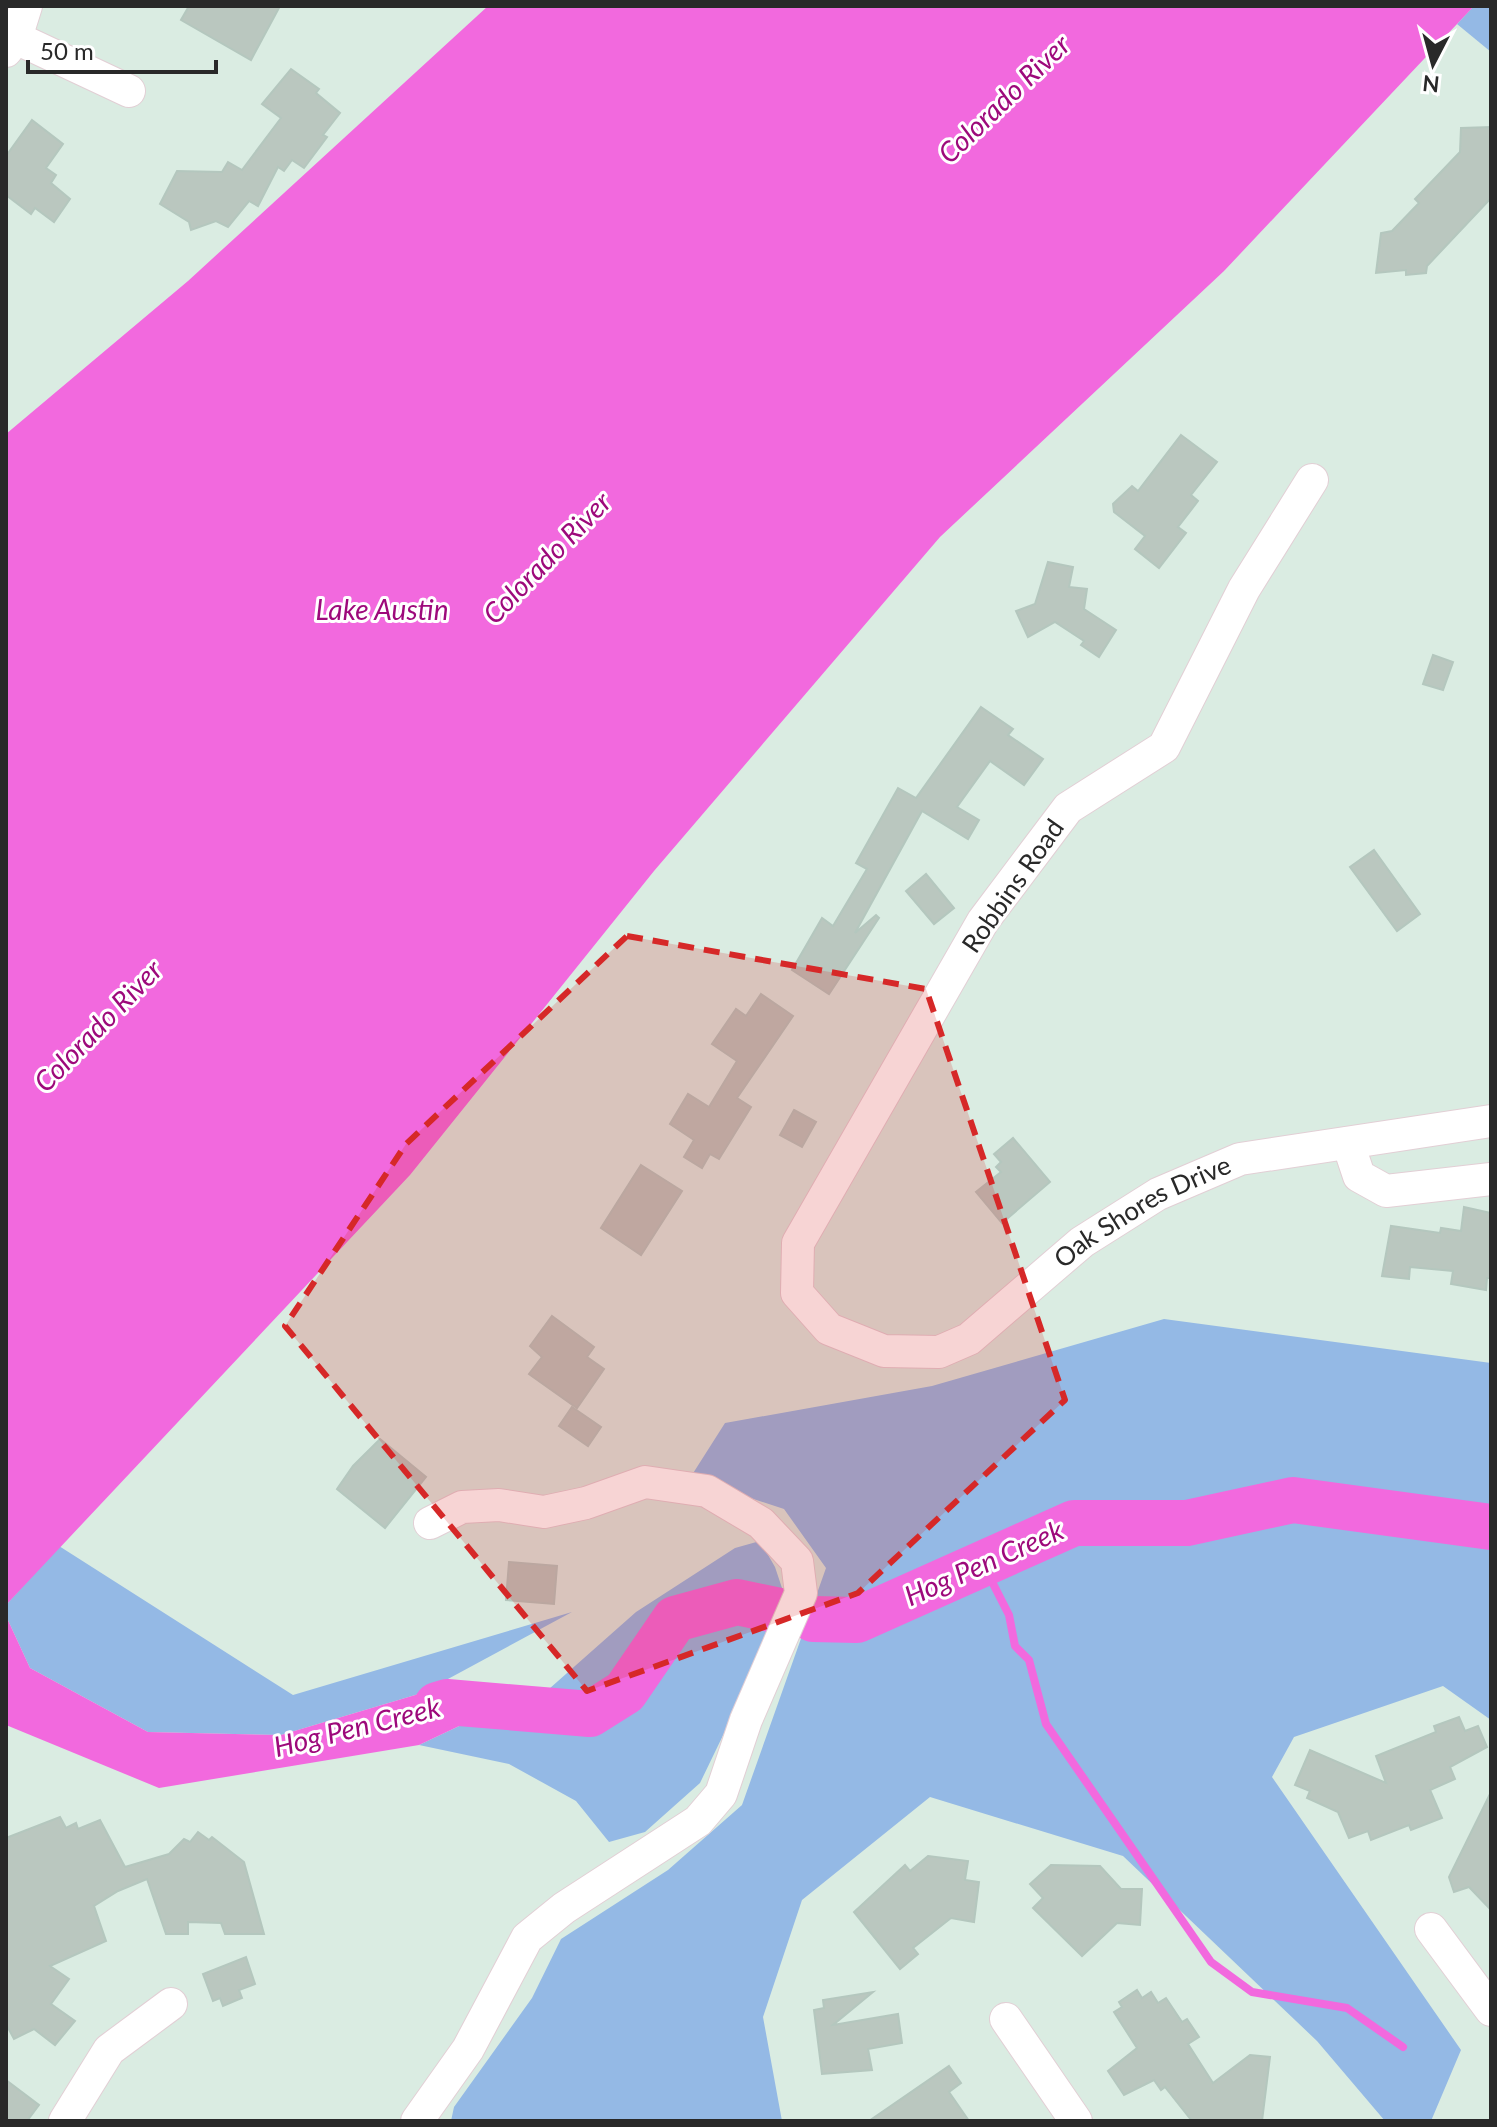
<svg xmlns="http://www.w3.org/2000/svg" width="1497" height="2127" font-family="Lato,sans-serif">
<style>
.green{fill:#94b9e5}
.water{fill:#f269de}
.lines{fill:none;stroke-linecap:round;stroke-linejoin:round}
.stream{stroke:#f269de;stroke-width:8}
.river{stroke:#f269de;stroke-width:46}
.building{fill:#bac7bf;stroke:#b4c7be;stroke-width:2}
.minor-casing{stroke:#e2cfd5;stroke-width:34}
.minor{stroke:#fff;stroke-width:32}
.marked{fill:#d62828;fill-opacity:0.2;stroke:#d62828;stroke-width:6;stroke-dasharray:16 10;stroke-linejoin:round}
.labels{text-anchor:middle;stroke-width:6;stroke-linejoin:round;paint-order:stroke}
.street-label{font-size:26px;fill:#292929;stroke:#fff}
.water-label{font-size:28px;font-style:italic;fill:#9d097b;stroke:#fff}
</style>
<rect width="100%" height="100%" fill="#daece2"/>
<!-- green -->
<g class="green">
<path d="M1474 6H1491V52L1457 24Z"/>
<path d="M1164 1319 1491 1363V1720L1443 1686 1294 1737 1272 1777 1461 2050 1431 2121H1385L1317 2041 1123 1856 930 1797 802 1900 763 2017 782 2121H451L454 2107 532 1998 561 1939 668 1870 742 1805 826 1568 784 1509 690 1478 725 1423 932 1386Z"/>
<path d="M760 1541 775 1567 787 1603 700 1783 645 1832 609 1842 576 1801 509 1764 419 1745 512 1701 549 1689 636 1612 735 1548Z"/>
<path d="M59 1546 293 1695 572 1612 422 1693 281 1735 148 1732 30 1668 6 1616V1605Z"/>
</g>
<!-- water -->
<g class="water">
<path d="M488 6H1474L1224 271 940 537 654 871 410 1175 6 1605V434L188 281Z"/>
<path d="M6 1616 30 1668 148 1732 281 1735 422 1693 512 1701 419 1745 159 1788 6 1725Z"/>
</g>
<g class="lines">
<!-- stream -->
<path class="stream" d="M983 1564 1009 1615 1015 1646 1029 1660 1046 1724 1211 1962 1252 1992 1347 2008 1403 2047"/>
<!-- river -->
<g class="river">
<path d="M813 1619 857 1620 1074 1523H1187L1293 1500 1491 1527"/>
<path d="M437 1705 447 1702 590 1714 625 1692 675 1619 737 1602 780 1611"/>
</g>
</g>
<!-- building -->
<g class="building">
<path d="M189 6H280L251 60 181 20Z"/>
<path d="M291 69 319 89 316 93 340 113 323 135 327 137 304 168 292 160 284 171 278 167 258 206 249 201 228 227 216 221 191 230 189 222 160 204 177 171 222 172 228 162 242 170 281 118 262 104Z"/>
<path d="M32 120 63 144 46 168 56 175 51 183 70 199 54 222 35 208 31 214 6 195V156Z"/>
<path d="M1491 127V198L1427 266 1426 273 1406 275V270L1376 273 1381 233 1392 231 1419 203 1415 199 1460 152 1461 128Z"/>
<path d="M1181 435 1217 462 1191 495 1198 501 1178 527 1186 533 1159 568 1135 549 1145 536 1114 512 1113 504 1132 486 1138 491Z"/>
<path d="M1048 562 1073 567 1069 587 1087 589 1084 609 1116 630 1099 657 1081 645 1084 641 1055 622 1028 637 1016 611 1035 604Z"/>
<path d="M1433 655 1453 662 1443 690 1423 684Z"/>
<path d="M981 707 1013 729 1008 735 1043 759 1024 785 990 761 957 807 979 820 968 839 922 811 855 933 876 915 879 918 829 994 792 970 822 918 833 926 867 869 856 863 898 788 916 798Z"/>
<path d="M1374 850 1420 914 1397 931 1350 867Z"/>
<path d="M926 874 954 908 934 924 906 891Z"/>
<path d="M761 994 793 1016 737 1098 751 1107 719 1159 710 1154 702 1168 684 1157 694 1140 670 1124 688 1094 709 1107 737 1061 712 1044 736 1009 746 1016Z"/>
<path d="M794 1110 816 1122 802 1147 780 1135Z"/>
<path d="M1013 1138 1050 1182 1002 1223 976 1192 1001 1172 996 1167 1001 1162 994 1154Z"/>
<path d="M641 1165 682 1191 641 1255 601 1228Z"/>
<path d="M1464 1207 1491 1213V1278H1487L1486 1290 1451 1284 1453 1271 1410 1267 1409 1279 1382 1276 1391 1226 1440 1233 1441 1228 1461 1231Z"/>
<path d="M552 1316 594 1347 587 1357 604 1369 577 1408 529 1374 542 1357 530 1346Z"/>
<path d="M572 1407 601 1427 588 1446 559 1426Z"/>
<path d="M380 1439 426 1477 385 1528 337 1489 353 1466Z"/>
<path d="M509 1562 557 1566 554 1604 506 1600Z"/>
<path d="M1459 1717 1465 1731 1478 1726 1487 1747 1450 1767 1455 1779 1430 1790 1442 1818 1411 1830 1409 1825 1371 1840 1368 1831 1349 1838 1338 1812 1307 1798 1310 1791 1295 1785 1310 1750 1386 1783 1376 1756 1436 1732 1434 1726Z"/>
<path d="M1491 1792V1910L1469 1887 1454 1892 1449 1877Z"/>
<path d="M60 1817 66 1828 76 1823 78 1829 100 1820 125 1867 169 1854 184 1839 190 1842 198 1832 209 1840 212 1837 244 1862 264 1934H225L221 1923 188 1922V1934H166L147 1879 118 1891 94 1906 106 1941 50 1966 69 1979 51 2004 75 2021 55 2045 34 2029 14 2039 6 2024V1838Z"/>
<path d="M928 1856 968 1861 965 1880 979 1882 974 1922 951 1918 913 1948 918 1954 900 1969 854 1912 905 1865 910 1871Z"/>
<path d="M1051 1865 1100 1866 1121 1889H1142L1140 1925 1117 1923 1082 1956 1033 1908 1043 1898 1030 1884Z"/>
<path d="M246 1957 255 1984 239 1990 242 1998 223 2006 220 1998 213 2001 203 1974Z"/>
<path d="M1137 1990 1142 1998 1151 1992 1158 2003 1166 1998 1182 2022 1187 2019 1199 2037 1188 2044 1213 2083 1250 2055 1270 2057 1262 2121H1192L1165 2087 1161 2090 1154 2080 1124 2095 1108 2071 1137 2048 1114 2012 1122 2007 1119 2002Z"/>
<path d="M873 1992 833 2025 898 2014 902 2043 868 2049 872 2070 822 2074 814 2010 824 2008 823 2000Z"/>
<path d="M949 2066 961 2083 949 2092 969 2121H869Z"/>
<path d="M6 2080 39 2105 27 2121H6Z"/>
</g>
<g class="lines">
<defs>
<g id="minor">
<path d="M16 38 129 91"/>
<path d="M6 51 16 38 26 6"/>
<path id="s1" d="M1312 480 1244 589 1164 747 1068 808 983 921 798 1243 797 1293 829 1329 884 1351 939 1352 969 1339 1082 1242 1158 1194 1240 1159 1491 1121"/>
<path d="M1348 1143 1359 1176 1386 1191 1491 1179"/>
<path d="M1431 1929 1491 2010"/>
<path d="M1006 2019 1076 2121"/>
<path d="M65 2121 109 2050 171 2004"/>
<path d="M417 2121 468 2049 527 1938 564 1908 698 1821 721 1794 746 1720 801 1593 797 1561 761 1523 707 1491 645 1482 586 1503 544 1512 499 1505 462 1507 430 1523"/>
</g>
</defs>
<!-- minor casing -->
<use href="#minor" class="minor-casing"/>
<!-- minor -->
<use href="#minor" class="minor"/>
</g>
<!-- marked area -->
<path class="marked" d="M627 936 926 989 1065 1400 858 1593 587 1691 285 1326 406 1144Z"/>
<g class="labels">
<!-- street labels -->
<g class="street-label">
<text transform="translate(1013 886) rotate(-55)" y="9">Robbins Road</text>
<text dy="9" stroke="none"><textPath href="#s1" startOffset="1394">Oak Shores Drive</textPath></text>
</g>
<!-- water labels -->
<g class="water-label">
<text transform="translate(1004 99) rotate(-44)" y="10">Colorado River</text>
<text transform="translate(547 558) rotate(-46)" y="10">Colorado River</text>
<text x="382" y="620">Lake Austin</text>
<text transform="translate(98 1026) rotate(-46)" y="10">Colorado River</text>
<text transform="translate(984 1563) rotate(-24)" y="10">Hog Pen Creek</text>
<text transform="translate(357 1727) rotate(-14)" y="10">Hog Pen Creek</text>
</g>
</g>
<!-- border -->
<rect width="1497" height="2127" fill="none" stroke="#292929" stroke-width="16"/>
<!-- north arrow -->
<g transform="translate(1433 64) rotate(186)" stroke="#ffffff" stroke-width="6" paint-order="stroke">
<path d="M0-6L14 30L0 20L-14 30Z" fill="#292929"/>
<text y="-12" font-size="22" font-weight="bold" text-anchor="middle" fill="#292929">N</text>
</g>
<!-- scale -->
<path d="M28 60v12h188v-12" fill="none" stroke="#292929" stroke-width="4"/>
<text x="40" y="60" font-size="24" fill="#292929" stroke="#ffffff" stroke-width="6" paint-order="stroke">50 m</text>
</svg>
